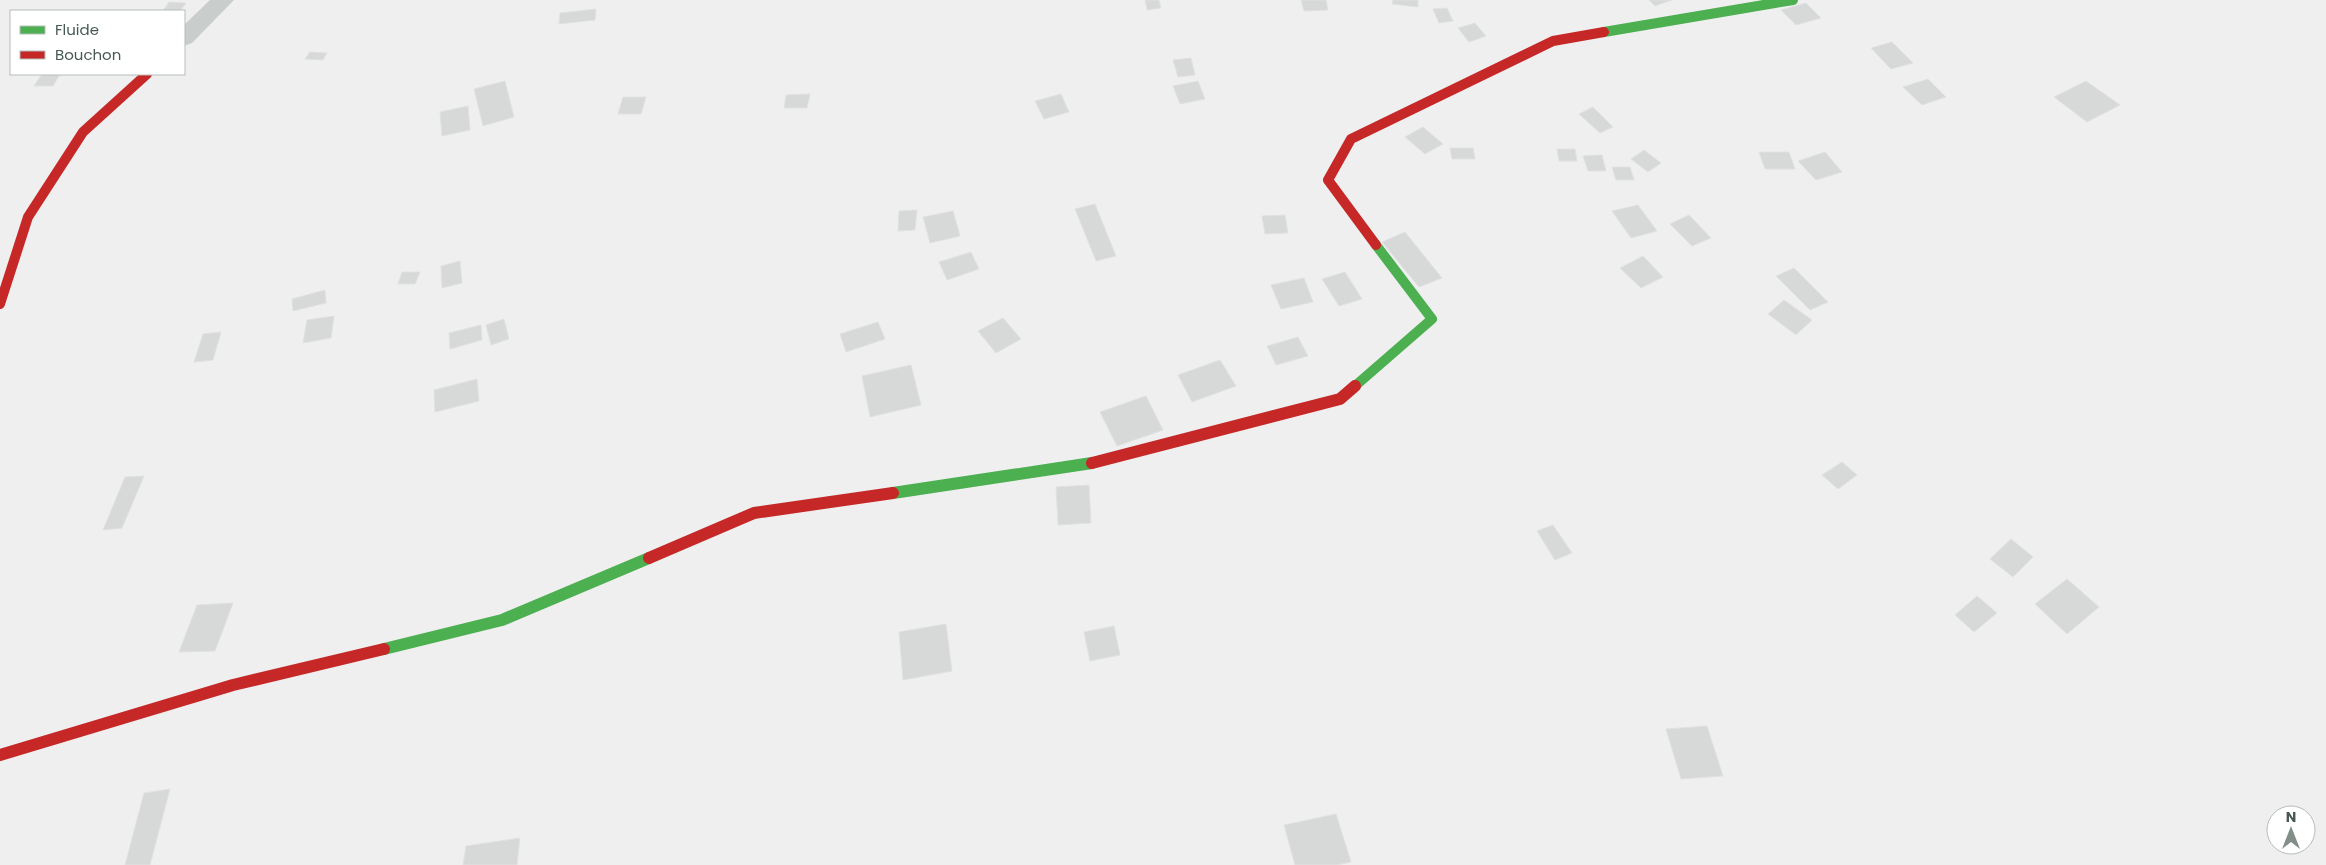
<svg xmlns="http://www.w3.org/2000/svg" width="2326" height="865" font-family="Poppins,sans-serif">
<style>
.building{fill:#d7d8d8;stroke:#e0e2e1}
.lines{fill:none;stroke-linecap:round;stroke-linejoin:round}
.street{fill:#c9cdcb;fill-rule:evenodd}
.fast-far1{stroke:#4caf50;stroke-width:10}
.fast{stroke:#4caf50;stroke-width:12}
.jam-far1{stroke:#c62828;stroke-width:10}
.jam{stroke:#c62828;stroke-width:12}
</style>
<rect width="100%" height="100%" fill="#efefef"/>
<!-- building -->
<g class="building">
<path d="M1145 0H1159L1161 8 1147 10Z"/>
<path d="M1301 0H1326L1328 10 1304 11Z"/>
<path d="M1393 0H1418V7L1392 4Z"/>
<path d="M1649 0H1672L1655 6Z"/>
<path d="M169 2 186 3 180 11H163Z"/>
<path d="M1806 3 1821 18 1796 25 1781 10Z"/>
<path d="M1447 8 1453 21 1439 23 1433 9Z"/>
<path d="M596 9 595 20 559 24 560 13Z"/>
<path d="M1475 23 1486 36 1469 42 1458 28Z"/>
<path d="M1892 42 1913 63 1891 69 1871 48Z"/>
<path d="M310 52 327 53 323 60 305 59Z"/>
<path d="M1191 58 1195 75 1178 77 1173 60Z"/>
<path d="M42 74H60L53 86H34Z"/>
<path d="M1928 79 1946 97 1922 105 1903 87Z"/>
<path d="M505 81 514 117 483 126 474 89Z"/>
<path d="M1198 81 1205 99 1180 104 1173 86Z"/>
<path d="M2086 81 2120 105 2087 122 2054 97Z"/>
<path d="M810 94 807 108H784L786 95Z"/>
<path d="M1061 94 1069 112 1044 119 1035 101Z"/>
<path d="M623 97H646L641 114H618Z"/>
<path d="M468 106 470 130 442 136 440 112Z"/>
<path d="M1593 107 1613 127 1600 133 1579 114Z"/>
<path d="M1423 127 1443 144 1425 154 1405 137Z"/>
<path d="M1450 148H1473L1475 159H1452Z"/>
<path d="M1557 149H1575L1577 161H1559Z"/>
<path d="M1644 150 1661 163 1648 172 1631 159Z"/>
<path d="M1759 152H1789L1795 169H1765Z"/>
<path d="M1825 152 1842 172 1816 180 1798 161Z"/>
<path d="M1602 155 1606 171H1588L1583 156Z"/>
<path d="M1612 167H1630L1634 180H1616Z"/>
<path d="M1095 204 1116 256 1096 261 1075 209Z"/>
<path d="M1638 205 1657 231 1631 238 1612 211Z"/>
<path d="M917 210 915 230 898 231 899 211Z"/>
<path d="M953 211 960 236 930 243 923 217Z"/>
<path d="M1285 215 1288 233 1265 234 1262 216Z"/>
<path d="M1689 215 1711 238 1692 246 1670 224Z"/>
<path d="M1405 232 1442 278 1419 287 1382 242Z"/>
<path d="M971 252 979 269 947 280 939 262Z"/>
<path d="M1643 256 1663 277 1641 288 1620 268Z"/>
<path d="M460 261 462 283 442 288 441 266Z"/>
<path d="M1794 268 1828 302 1810 310 1776 276Z"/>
<path d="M402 272H420L415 284H398Z"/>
<path d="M1345 272 1362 299 1339 306 1322 279Z"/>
<path d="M1304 278 1313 302 1281 309 1271 285Z"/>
<path d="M325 290 326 303 293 311 292 299Z"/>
<path d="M1784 300 1812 320 1796 335 1768 314Z"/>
<path d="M334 316 331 338 303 343 307 320Z"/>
<path d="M1003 318 1021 339 996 353 978 331Z"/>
<path d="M504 319 509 339 491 345 486 325Z"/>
<path d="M878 322 885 339 846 352 840 334Z"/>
<path d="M481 325 482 340 450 349 449 333Z"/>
<path d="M221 332 213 360 194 362 203 334Z"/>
<path d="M1298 337 1308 356 1276 365 1267 346Z"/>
<path d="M1220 360 1236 386 1192 402 1178 375Z"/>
<path d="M911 365 921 405 870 417 862 376Z"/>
<path d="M477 379 479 401 435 412 434 390Z"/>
<path d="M1146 396 1163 430 1117 446 1100 412Z"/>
<path d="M1842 462 1857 475 1838 489 1822 475Z"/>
<path d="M144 476 122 528 103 530 125 477Z"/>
<path d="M1089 485 1091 523 1058 525 1056 487Z"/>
<path d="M1553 525 1572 553 1555 560 1537 531Z"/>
<path d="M2011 539 2033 557 2013 577 1990 559Z"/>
<path d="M2067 579 2099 607 2067 634 2035 604Z"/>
<path d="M1977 596 1997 613 1974 632 1955 615Z"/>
<path d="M233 603 215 651 179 652 197 605Z"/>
<path d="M946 624 952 671 903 680 899 632Z"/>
<path d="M1114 626 1120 655 1090 661 1084 632Z"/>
<path d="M1707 726 1723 776 1681 779 1666 729Z"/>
<path d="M170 789 150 865H125L144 793Z"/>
<path d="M1336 814 1351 862 1337 865H1295L1284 825Z"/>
<path d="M520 838 517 865H463L466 846Z"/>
</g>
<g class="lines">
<!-- street -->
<path class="street" d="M210 0H234L192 43 184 46V25Z"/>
<!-- fast-far1 -->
<g class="fast-far1">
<path d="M1604 32 1793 0"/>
<path d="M1355 386 1432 319 1376 245"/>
</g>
<!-- fast -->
<g class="fast">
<path d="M893 493 1092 463"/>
<path d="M384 649 502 620 649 558"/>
</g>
<!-- jam-far1 -->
<g class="jam-far1">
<path d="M1376 245 1328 180 1351 139 1553 41 1604 32"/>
<path d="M0 304 28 217 83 132 147 74"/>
</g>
<!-- jam -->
<g class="jam">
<path d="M1092 463 1340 399 1355 386"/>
<path d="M649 558 754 513 893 493"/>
<path d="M0 755 233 685 384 649"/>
</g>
</g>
<!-- legend -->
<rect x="10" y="10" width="175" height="65" fill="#ffffff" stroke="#b5bdb9"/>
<rect x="20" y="26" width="25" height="8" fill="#4caf50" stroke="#b5bdb9"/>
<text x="55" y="35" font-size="15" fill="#475a51">Fluide</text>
<rect x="20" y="51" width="25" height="8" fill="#c62828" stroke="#b5bdb9"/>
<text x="55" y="60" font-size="15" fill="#475a51">Bouchon</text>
<!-- north arrow -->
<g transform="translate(2291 830)"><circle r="24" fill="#ffffff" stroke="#b5bdb9"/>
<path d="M0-4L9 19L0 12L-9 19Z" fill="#828e88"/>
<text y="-8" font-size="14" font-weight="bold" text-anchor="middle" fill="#475a51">N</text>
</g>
</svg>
